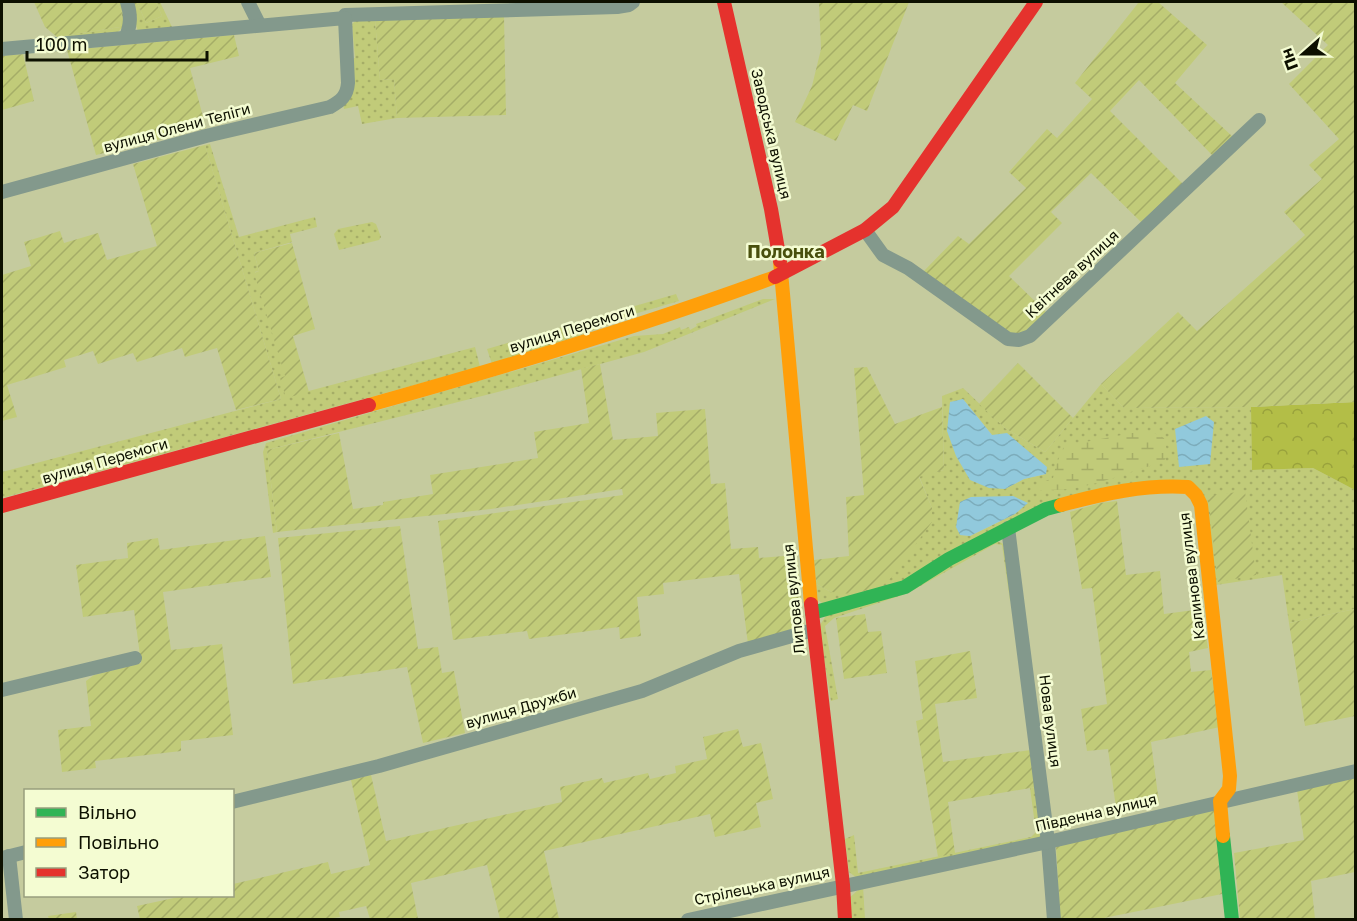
<svg xmlns="http://www.w3.org/2000/svg" width="1357" height="921" font-family="'Golos Text',sans-serif">
<style>
.grass{fill:url(#grass-dots);fill-rule:evenodd}
.forest{fill:url(#forest-crowns)}
.wetland{fill:url(#wetland-marsh)}
.garden{fill:url(#garden-furrows)}
.water{fill:url(#water-waves)}
.lines{fill:none;stroke-linecap:round;stroke-linejoin:round}
.street{stroke:#83998c;stroke-width:14}
.fast{stroke:#30b455;stroke-width:14}
.slow{stroke:#ff9f0a;stroke-width:14}
.jam{stroke:#e5322d;stroke-width:14}
.labels{text-anchor:middle;stroke-width:5;stroke-linejoin:round;paint-order:stroke}
.street-label{font-size:15px;fill:#0d1000;stroke:#f4fcd2}
.quarter-label{font-size:18px;font-weight:bold;fill:#49500d;stroke:#f4fcd2}
</style>
<defs>
<pattern id="grass-dots" width="8" height="8" patternUnits="userSpaceOnUse" patternTransform="scale(1.5)"><rect width="8" height="8" fill="#c1cb79"/><path d="M2 2h.1M6 6h.1" fill="none" stroke="#a5ad67" stroke-width="1.8" stroke-linecap="round"/></pattern>
<pattern id="forest-crowns" width="20" height="18" patternUnits="userSpaceOnUse" patternTransform="scale(1.5)"><rect width="20" height="18" fill="#b3be47"/><path d="M2 6a3 3 0 1 1 6 0M12 15a3 3 0 1 1 6 0" fill="none" stroke="#99a23c"/></pattern>
<pattern id="wetland-marsh" width="20" height="14" patternUnits="userSpaceOnUse" patternTransform="scale(1.5)"><rect width="20" height="14" fill="#c1cb79"/><path d="M1 5h8M5 5V1M11 12h8M15 12V8" fill="none" stroke="#a5ad67"/></pattern>
<pattern id="garden-furrows" width="10" height="10" patternUnits="userSpaceOnUse" patternTransform="scale(1.5)"><rect width="10" height="10" fill="#c1cb79"/><path d="M-1 1l2-2M0 10L10 0M9 11l2-2" fill="none" stroke="#a5ad67"/></pattern>
<pattern id="water-waves" width="16" height="10" patternUnits="userSpaceOnUse" patternTransform="scale(1.5)"><rect width="16" height="10" fill="#91c9dc"/><path d="M0 5q4-4 8 0t8 0" fill="none" stroke="#7cacbb"/></pattern>
</defs>
<rect width="100%" height="100%" fill="#c5cb9e"/>
<!-- grass -->
<g class="grass">
<path d="M117 2H123L124 26 116 34 64 39 57 37 120 27 122 12Z"/>
<path d="M130 2H137L146 23 162 16 156 2H160L172 27 138 32Z"/>
<path d="M375 20 380 80 394 79 397 118 362 124 358 106 344 109 343 104 350 59 355 58 352 24 355 21Z"/>
<path d="M210 144 239 237 315 217 317 227 290 234 292 242 254 253 259 271 255 272 286 377V397L475 347 480 367 2 498V472L281 399 205 145Z"/>
<path d="M372 222 376 224 381 237 379 240 339 250 334 234 338 229Z"/>
<path d="M676 294 679 301 631 315 578 336 492 364 487 349Z"/>
<path d="M763 299H775L644 352 494 393 267 450 277 532 273 533 263 452 266 443 634 336 663 334 680 327 681 330 689 327 690 330 697 326 696 324Z"/>
<path d="M1101 384 1124 408 1251 407 1252 470 1313 468 1355 490V609L1289 623 1282 575 1216 585 1199 492 1100 491 903 584 826 606 818 600 816 584 831 592 932 508 919 476 944 470 942 396 963 388 1005 428 1045 452ZM963 399 992 435 1046 474 1024 479 1005 489ZM971 497H984L1015 514 970 536 960 535Z"/>
<path d="M995 541 1002 543 1007 549 1013 601H1010L1002 545 995 544 908 593 834 618 825 626 838 699 831 701 820 635V625L827 614 906 590 950 562 984 543Z"/>
<path d="M1036 787 1041 838 857 878 849 872 845 839 854 835 858 873 1031 837 1036 832 1030 788Z"/>
<path d="M863 886 865 919H850L849 898Z"/>
</g>
<!-- forest -->
<path class="forest" d="M1355 402V490L1313 468 1252 470 1251 407Z"/>
<!-- wetland -->
<path class="wetland" d="M1132 433H1154L1164 438 1168 455 1163 462C1120 474 1084 493 1038 490L1043 482 1053 478 1056 465 1064 446Z"/>
<!-- garden -->
<g class="garden">
<path d="M34 2H117L122 12 120 27 57 37 45 27Z"/>
<path d="M137 2H156L162 16 146 23Z"/>
<path d="M819 2H909L867 111 853 105 836 141 795 122 812 86 821 49Z"/>
<path d="M1139 2H1158L1207 45 1175 83 1233 137 1213 156 1139 80 1110 111 1183 184 1142 223 1091 173 1051 212 1062 223 1009 276 1047 313C1035 324 1027 335 1010 334L923 272 958 236 969 244 1026 188 1009 172 1047 129 1057 138 1092 99 1075 83Z"/>
<path d="M1281 2H1355V402L1251 407 1124 408 1101 384 1178 312 1197 331 1305 235 1284 212 1322 179 1309 165 1339 139 1289 84 1328 45Z"/>
<path d="M504 16 506 115 397 118 394 79 380 80 375 20Z"/>
<path d="M234 35 239 56 190 68 206 128 96 155 67 50Z"/>
<path d="M23 54 34 101 2 110V56Z"/>
<path d="M205 145 281 399 236 410 217 348 185 357 182 348 137 362 133 353 98 364 93 351 64 360 66 367 7 385 17 417 2 421V275L31 266 24 242 60 231 64 243 98 233 107 260 157 246 133 164Z"/>
<path d="M292 243 315 329 293 336 309 392 286 398 280 378 285 376 254 273 259 271 254 253Z"/>
<path d="M1018 363 1073 418 1045 452 1005 428 979 404Z"/>
<path d="M600 364 613 440 658 436 656 413 705 409 711 484 725 483 731 549 758 547 759 558 797 555 804 627 748 644 739 574 663 583 664 594 637 597 641 636 620 639 619 627 529 639 527 631 453 640 438 521 623 495 622 489 491 509 277 532 267 450 339 433 353 509 383 505V502L433 494 430 475 538 458 534 432 589 423 581 369Z"/>
<path d="M867 367 895 424 942 407 944 470 919 477 932 508V522L891 578 876 588 851 594 831 592 816 584 814 560 849 556 846 497 864 495 854 368Z"/>
<path d="M1245 491 1256 575 1218 582 1208 496Z"/>
<path d="M1117 501 1126 575 1160 571 1164 614 1202 609 1208 648 1189 652 1191 672 1211 670 1220 727 1151 742 1159 803 1117 815 1108 749 1087 751 1081 709 1107 704 1092 588 1082 589 1070 512 1100 503Z"/>
<path d="M400 526 418 649 438 647 442 673 454 671 465 733 423 743 407 667 293 684 278 538Z"/>
<path d="M265 536 271 577 163 592 171 650 222 644 233 735 181 741V751L95 761 96 768 62 772 58 730 91 726 86 681 94 675 141 663 134 610 83 617 76 565 128 558 127 543 158 538 160 550Z"/>
<path d="M1355 609V716L1305 726 1289 623Z"/>
<path d="M865 614 868 632 881 631 887 673 844 679 836 618Z"/>
<path d="M970 651 977 698 935 704 943 762 1031 750 1036 787 948 802 955 853 938 857 916 721 923 719 915 661Z"/>
<path d="M738 729 743 747 761 743 773 799 756 803 761 827 715 837 710 814 544 851 559 919H500L487 865 411 883 418 919H370L366 906 339 912 340 917 327 919H140L137 906 183 896H232L233 884 328 862 331 874 370 865 351 780 371 775 386 841 562 802 560 787 602 778 604 783 648 773 650 779 676 773 675 766 707 759 703 737Z"/>
<path d="M1355 777V872L1311 881 1315 919H1240L1234 853 1304 840 1297 790Z"/>
<path d="M1214 808 1222 894 1099 919H1060L1056 846Z"/>
<path d="M76 912 77 919H49L48 916Z"/>
</g>
<!-- water -->
<g class="water">
<path d="M963 399 992 435 1007 433 1047 467 1046 474 1024 479 1005 489 989 488 970 480 956 456 947 431 950 402Z"/>
<path d="M1206 416 1214 422 1210 464 1179 467 1175 429Z"/>
<path d="M1013 496 1028 503 1015 514 970 536 960 535 956 527 960 502 971 497Z"/>
</g>
<g class="lines">
<!-- street -->
<g class="street">
<path d="M248 2 259 24"/>
<path d="M345 15 617 7 629 5 633 2"/>
<path d="M126 37C131 24 131 15 127 2"/>
<path d="M2 49 345 18 348 83C347 96 341 101 330 107L206 136 2 192"/>
<path d="M865 230 883 255 908 268 1008 339 1019 340 1030 336 1259 120"/>
<path d="M1008 528 1048 842 1054 920"/>
<path d="M2 690 135 658"/>
<path d="M232 802 379 766 642 691 739 651 813 630"/>
<path d="M9 856 16 920"/>
<path d="M2 858 26 852"/>
<path d="M688 920 1048 842 1356 771"/>
</g>
<!-- fast -->
<g class="fast">
<path d="M812 613 905 587 949 559 1046 509 1061 505"/>
<path d="M1223 836 1232 920"/>
</g>
<!-- slow -->
<g class="slow">
<path d="M780 261 811 604"/>
<path d="M369 405C506 367 642 326 775 277"/>
<path d="M1061 505C1102 494 1145 484 1188 487L1196 495 1201 505 1230 776 1229 789 1220 801 1223 836"/>
</g>
<!-- jam -->
<g class="jam">
<path d="M724 2 771 209 780 261"/>
<path d="M775 277 865 230 893 207 1036 2"/>
<path d="M2 506 369 405"/>
<path d="M811 604 843 885 845 920"/>
</g>
</g>
<g class="labels">
<!-- street labels -->
<g class="street-label">
<text transform="translate(177 128) rotate(-15)" y="5">вулиця Олени Теліги</text>
<text transform="translate(771 134) rotate(77)" y="5">Заводська вулиця</text>
<text transform="translate(1072 274) rotate(-43)" y="5">Квітнева вулиця</text>
<text transform="translate(572 329) rotate(-17)" y="5">вулиця Перемоги</text>
<text transform="translate(105 461) rotate(-16)" y="5">вулиця Перемоги</text>
<text transform="translate(1192 576) rotate(-97)" y="5">Калинова вулиця</text>
<text transform="translate(794 599) rotate(-96)" y="5">Липова вулиця</text>
<text transform="translate(521 708) rotate(-16)" y="5">вулиця Дружби</text>
<text transform="translate(1050 721) rotate(83)" y="5">Нова вулиця</text>
<text transform="translate(1096 813) rotate(-13)" y="5">Південна вулиця</text>
<text transform="translate(762 886) rotate(-12)" y="5">Стрілецька вулиця</text>
</g>
<!-- quarter labels -->
<g class="quarter-label">
<text x="786" y="258">Полонка</text>
</g>
</g>
<!-- border -->
<rect width="1357" height="921" fill="none" stroke="#0d1000" stroke-width="6"/>
<!-- legend -->
<rect x="24" y="789" width="210" height="108" fill="#f4fcd2" stroke="#989e7e" stroke-width="1.5"/>
<rect x="36" y="808" width="30" height="9" fill="#30b455" stroke="#989e7e" stroke-width="1.5"/>
<text x="78" y="819" font-size="18" fill="#0d1000">Вільно</text>
<rect x="36" y="838" width="30" height="9" fill="#ff9f0a" stroke="#989e7e" stroke-width="1.5"/>
<text x="78" y="849" font-size="18" fill="#0d1000">Повільно</text>
<rect x="36" y="868" width="30" height="9" fill="#e5322d" stroke="#989e7e" stroke-width="1.5"/>
<text x="78" y="879" font-size="18" fill="#0d1000">Затор</text>
<!-- north arrow -->
<g transform="translate(1303 54) rotate(249)" stroke="#f4fcd2" stroke-width="4.5" paint-order="stroke">
<path d="M0-4.5L10 22L0 15L-10 22Z" fill="#0d1000"/>
<text y="-9" font-size="16" font-weight="bold" text-anchor="middle" fill="#0d1000">Пн</text>
</g>
<!-- scale -->
<path d="M27 51v9h180v-9" fill="none" stroke="#0d1000" stroke-width="3"/>
<text x="36" y="51" font-size="18" fill="#0d1000" stroke="#f4fcd2" stroke-width="4.5" paint-order="stroke">100 m</text>
</svg>
